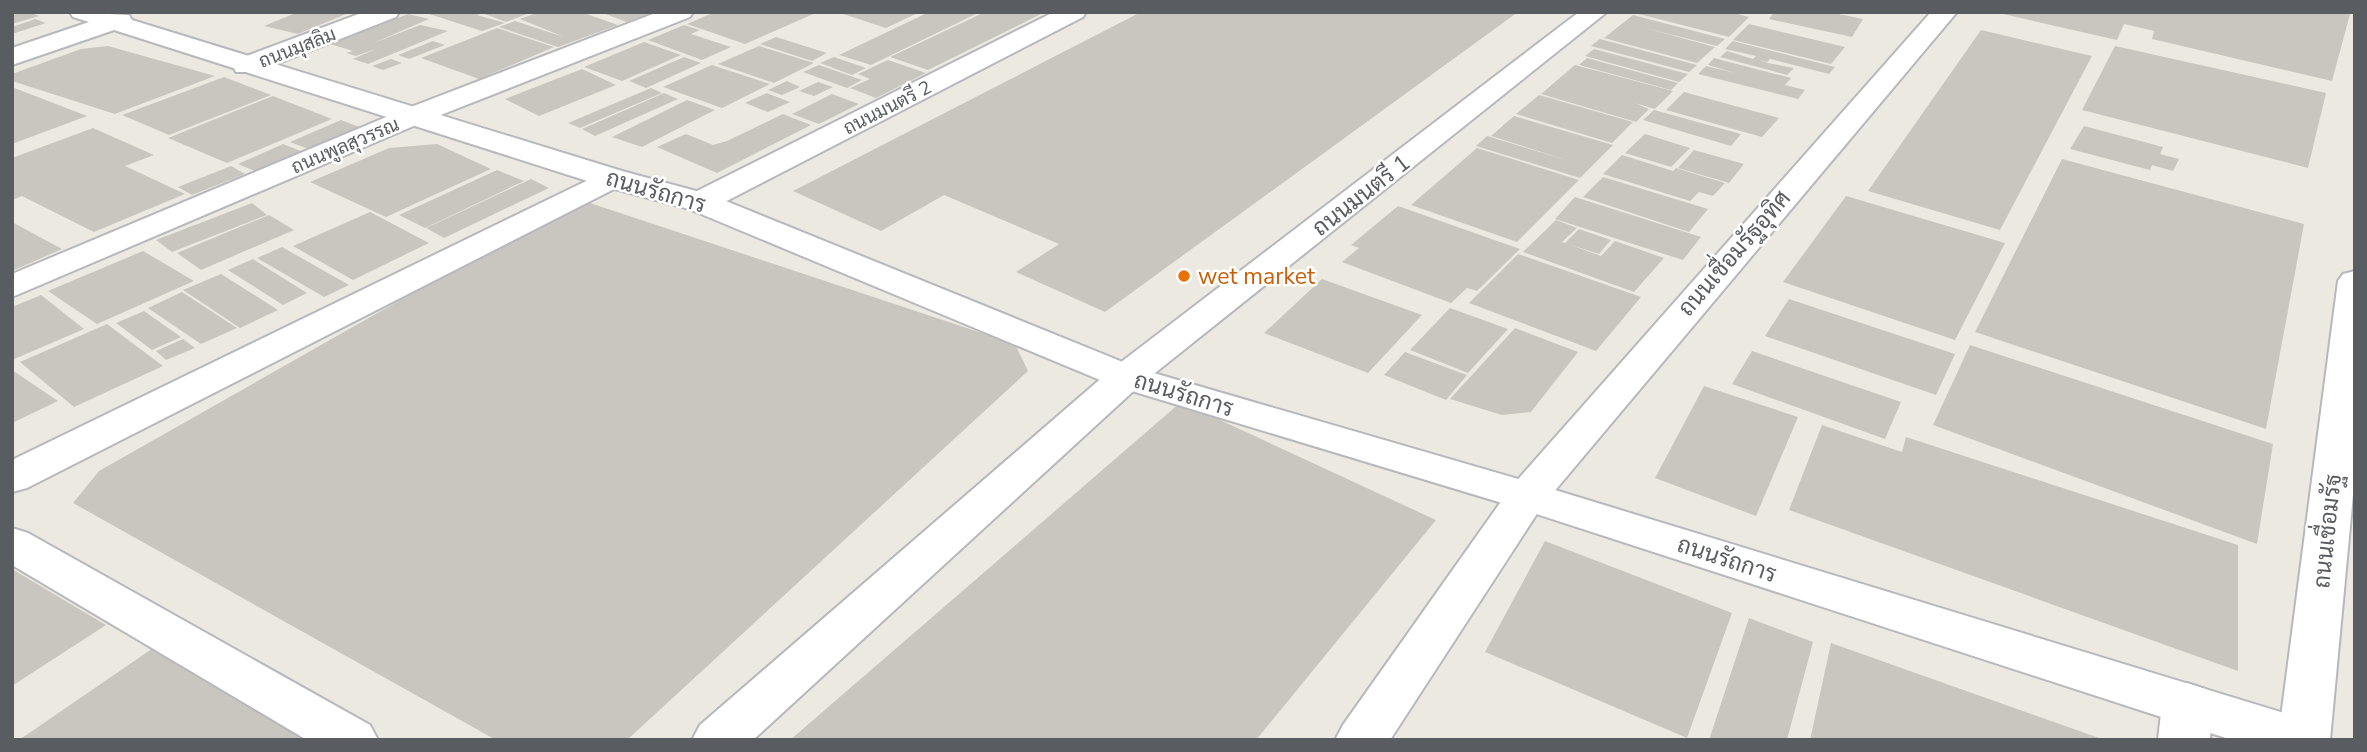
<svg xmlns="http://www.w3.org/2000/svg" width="2367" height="752" font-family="'Nunito Sans',Sarabun,sans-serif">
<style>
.building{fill:#c9c6bf}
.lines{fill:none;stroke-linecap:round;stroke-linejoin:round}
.minor-casing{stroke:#b6b8bd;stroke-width:4}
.tertiary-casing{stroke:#b6b8bd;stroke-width:4}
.minor{fill:#fff;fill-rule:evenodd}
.tertiary{fill:#fff;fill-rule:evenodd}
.food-dot{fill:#e8710a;stroke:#fff;stroke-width:2.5}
.labels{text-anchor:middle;stroke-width:5;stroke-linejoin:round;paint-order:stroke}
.far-street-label{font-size:19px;fill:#595d61;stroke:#fff}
.street-label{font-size:23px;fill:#595d61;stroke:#fff}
.food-label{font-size:23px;fill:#c56008;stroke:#fff;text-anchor:start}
</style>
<rect width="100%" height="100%" fill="#eceae0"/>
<!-- building -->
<g class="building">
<path d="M12 12H29L39 16 12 24Z"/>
<path d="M298 12H351L298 34 264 26Z"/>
<path d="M532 12 506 22 482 13 477 15 505 23 482 31 426 13Z"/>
<path d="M539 12H581L618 25 558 47 499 27 515 21 564 37 520 19Z"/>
<path d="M600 12H653L627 22Z"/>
<path d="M715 12H818L745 44 687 24Z"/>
<path d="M837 12H920L886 28Z"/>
<path d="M929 12H980L871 65 839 55Z"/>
<path d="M985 12H1045L928 70 890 57Z"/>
<path d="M1141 12H1518L1105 312 1016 272 1059 244 944 195 881 231 793 191Z"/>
<path d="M1631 12H1730L1749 17 1729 37Z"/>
<path d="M1774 12H1829L1863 19 1852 37 1769 19Z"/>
<path d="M1994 12H2348L2350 14 2332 81 2152 39 2154 31 2124 24 2117 40Z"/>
<path d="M408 14 429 19 371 44 420 25 448 31 368 64 353 59 376 49 356 56 346 53 353 51 330 44Z"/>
<path d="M1633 15 1725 39 1717 46 1645 28 1715 47 1697 63 1604 38Z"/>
<path d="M35 19 46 23 12 34V27Z"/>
<path d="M1749 24 1845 47 1831 64 1733 40Z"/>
<path d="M684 25 700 30 691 34 731 47 702 60 648 40Z"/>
<path d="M497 28 554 47 479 79 421 58Z"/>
<path d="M1981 30 2092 56 2000 230 1868 191Z"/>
<path d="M776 37 827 53 812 61 760 44Z"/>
<path d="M1600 39 1697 65 1689 72 1591 46Z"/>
<path d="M433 41 445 45 409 59 398 55Z"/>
<path d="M1733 41 1835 67 1829 74 1770 59 1767 62 1757 59 1768 63 1794 68 1787 75 1720 57 1727 51 1753 59 1756 56 1725 49Z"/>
<path d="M644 42 681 55 622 81 584 67Z"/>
<path d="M108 46 215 76 115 114 12 81V74L81 49Z"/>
<path d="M759 46 814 63 774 83 718 64Z"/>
<path d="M2115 46 2326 93 2308 168 2082 110Z"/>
<path d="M1594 49 1688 74 1679 82 1585 56Z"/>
<path d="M684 57 701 63 646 88 629 81Z"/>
<path d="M834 57 866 68 852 75 820 63Z"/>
<path d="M1587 58 1678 83 1671 90 1579 65Z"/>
<path d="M1714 58 1791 78 1785 85 1805 90 1798 99 1698 74 1706 66 1735 73 1708 65Z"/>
<path d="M391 59 402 63 383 70 372 66Z"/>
<path d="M888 60 926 73 876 98 850 88 870 79 858 74Z"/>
<path d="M712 65 770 84 722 108 663 87Z"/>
<path d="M819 65 862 80 847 88 803 72Z"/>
<path d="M1575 65 1673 91 1655 109 1635 103 1649 109 1636 122 1541 94Z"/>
<path d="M582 69 616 85 539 116 505 99Z"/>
<path d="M224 77 271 95 169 135 122 115Z"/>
<path d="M787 81 800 87 782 95 768 90Z"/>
<path d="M818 82 833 87 814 96 799 91Z"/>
<path d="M12 87 87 116 12 144Z"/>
<path d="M651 88 662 93 580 128 568 123Z"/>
<path d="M1684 92 1779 118 1762 137 1666 110Z"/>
<path d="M664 93 678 99 595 136 582 129Z"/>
<path d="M767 93 790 102 768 112 745 103Z"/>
<path d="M832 94 859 104 819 124 792 114Z"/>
<path d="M1539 95 1633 122 1612 143 1516 114Z"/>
<path d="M273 96 332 119 227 163 168 138Z"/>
<path d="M687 100 715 110 642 147 612 137Z"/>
<path d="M1654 110 1741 134 1731 146 1643 120Z"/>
<path d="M783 114 811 125 717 173 657 147 686 134 713 145 727 141Z"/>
<path d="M1514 116 1613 145 1580 178 1476 146 1487 136 1573 162 1491 136Z"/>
<path d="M341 120 362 128 311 150 290 142Z"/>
<path d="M2084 126 2163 147 2160 154 2179 159 2173 171 2152 165 2150 170 2070 149Z"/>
<path d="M93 128 154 155 125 166 185 194 94 232 22 196 12 200V158Z"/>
<path d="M1645 134 1690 148 1671 167 1625 153Z"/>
<path d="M283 144 303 152 257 172 238 164Z"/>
<path d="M437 144 491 169 386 217 310 182 389 148Z"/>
<path d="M1477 148 1579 180 1517 242 1411 205Z"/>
<path d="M1694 150 1744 164 1729 183 1678 168Z"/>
<path d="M1622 155 1673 171 1676 168 1725 183 1713 196 1699 192 1690 201 1603 174Z"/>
<path d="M2062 159 2304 224 2266 429 1975 332Z"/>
<path d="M231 166 245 174 192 195 178 187Z"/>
<path d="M497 170 524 181 425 228 399 215Z"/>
<path d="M1603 177 1708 209 1689 232 1583 197Z"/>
<path d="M531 179 549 188 444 238 426 228Z"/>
<path d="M1846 196 2005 243 1955 340 1783 282Z"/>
<path d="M1575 197 1701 237 1683 260 1555 219Z"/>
<path d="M252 203 267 215 172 252 156 240Z"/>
<path d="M590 203 1015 344 1028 371 627 740H496L73 503 99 471 566 206Z"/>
<path d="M1398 206 1520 249 1477 291 1467 288 1451 303 1342 262 1359 248 1351 245Z"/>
<path d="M370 212 429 243 353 280 293 246Z"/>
<path d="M269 215 294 230 201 270 177 253Z"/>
<path d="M1556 220 1577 228 1562 242 1565 243 1579 229 1611 240 1599 254 1568 244 1601 256 1615 241 1664 258 1634 292 1523 252Z"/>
<path d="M12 222 62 249 12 271Z"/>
<path d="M282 247 349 285 324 297 257 258Z"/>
<path d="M143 251 194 281 97 324 48 291Z"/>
<path d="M1518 254 1641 297 1596 351 1469 303Z"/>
<path d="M253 259 307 293 283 305 228 270Z"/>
<path d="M221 274 278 310 240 328 183 290Z"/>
<path d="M1322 279 1422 315 1368 373 1264 333Z"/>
<path d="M182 292 237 328 201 344 148 308Z"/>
<path d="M41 295 84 329 12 360V307Z"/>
<path d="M1789 299 1955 354 1936 395 1765 336Z"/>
<path d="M1450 308 1508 329 1468 373 1410 350Z"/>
<path d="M144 311 181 337 152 350 116 323Z"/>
<path d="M107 324 163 366 74 407 20 362Z"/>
<path d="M1515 328 1578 352 1531 412 1502 415 1450 399Z"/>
<path d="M183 339 195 348 166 360 156 351Z"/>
<path d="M1970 345 2273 444 2257 544 1933 425Z"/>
<path d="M1752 351 1901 402 1885 439 1732 384Z"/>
<path d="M1405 352 1467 375 1446 400 1384 375Z"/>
<path d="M12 370 58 401 12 423Z"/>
<path d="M1704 386 1798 417 1756 516 1655 478Z"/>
<path d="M1181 402 1436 520 1256 740H790Z"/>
<path d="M1822 425 1902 452 1906 437 2238 545V671L1789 510Z"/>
<path d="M1545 541 1732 613 1687 738 1485 652Z"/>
<path d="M12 569 106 625 12 686Z"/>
<path d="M1749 618 1813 642 1787 740H1709Z"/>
<path d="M1831 643 2102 739V740H1810Z"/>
<path d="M159 644 325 740H19Z"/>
</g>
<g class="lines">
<defs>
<g id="minor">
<path d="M364 12H399L396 17 256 72H236L233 66 236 60Z"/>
<path d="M658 12H693L690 17 423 122 12 297V274L403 110Z"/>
<path d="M1054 12H1086L1083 17 711 209 700 212 689 209 684 202 689 195Z"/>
<path d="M1579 12H1607L1140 385 753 740H692L700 725 1112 369Z"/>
<path d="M1931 12H1957L1542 506 1390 740H1335L1343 725 1512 486Z"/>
<path d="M611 169 622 171 627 178 622 185 27 488 12 492V460Z"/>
<path d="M2355 271V473L2330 740H2278L2338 281 2343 274Z"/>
<path d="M12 528 28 533 370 725 378 740H307L12 565Z"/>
<path d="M2187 683 2205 689 2212 704 2210 740H2158L2162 704 2169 689Z"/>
</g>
<path id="tertiary" d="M70 12 129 15 132 20 622 171 711 195 1140 369 1542 486 2300 718 2318 725 2326 740H2232L1512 506 1112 385 689 209 600 185 114 30 12 65V48L89 22 73 17Z"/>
</defs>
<!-- minor casing -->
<use href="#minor" class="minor-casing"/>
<!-- tertiary casing -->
<use href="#tertiary" class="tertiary-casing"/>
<!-- minor -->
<use href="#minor" class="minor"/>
<!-- tertiary -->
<use href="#tertiary" class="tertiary"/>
</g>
<!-- markers -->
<circle class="food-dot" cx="1184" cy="276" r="7"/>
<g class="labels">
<!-- far-street labels -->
<g class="far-street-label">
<text transform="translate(297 47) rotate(-21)" y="7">ถนนมุสลิม</text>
<text transform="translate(887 107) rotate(-27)" y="7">ถนนมนตรี 2</text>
<text transform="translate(345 145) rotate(-23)" y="7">ถนนพูลสุวรรณ</text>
</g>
<!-- street labels -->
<g class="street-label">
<text transform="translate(656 191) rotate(16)" y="8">ถนนรัถการ</text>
<text transform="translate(1361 195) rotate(-38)" y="8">ถนนมนตรี 1</text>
<text transform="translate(1734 253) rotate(-49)" y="8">ถนนเชื่อมรัฐอุทิศ</text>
<text transform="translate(1184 394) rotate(17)" y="8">ถนนรัถการ</text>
<text transform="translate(2327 531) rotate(-84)" y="8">ถนนเชื่อมรัฐ</text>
<text transform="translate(1727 559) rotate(18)" y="8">ถนนรัถการ</text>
</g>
<!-- food labels -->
<g class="food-label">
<text x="1198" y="284">wet market</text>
</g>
</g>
<!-- border -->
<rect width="2367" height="752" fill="none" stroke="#595d61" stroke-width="28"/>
</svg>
